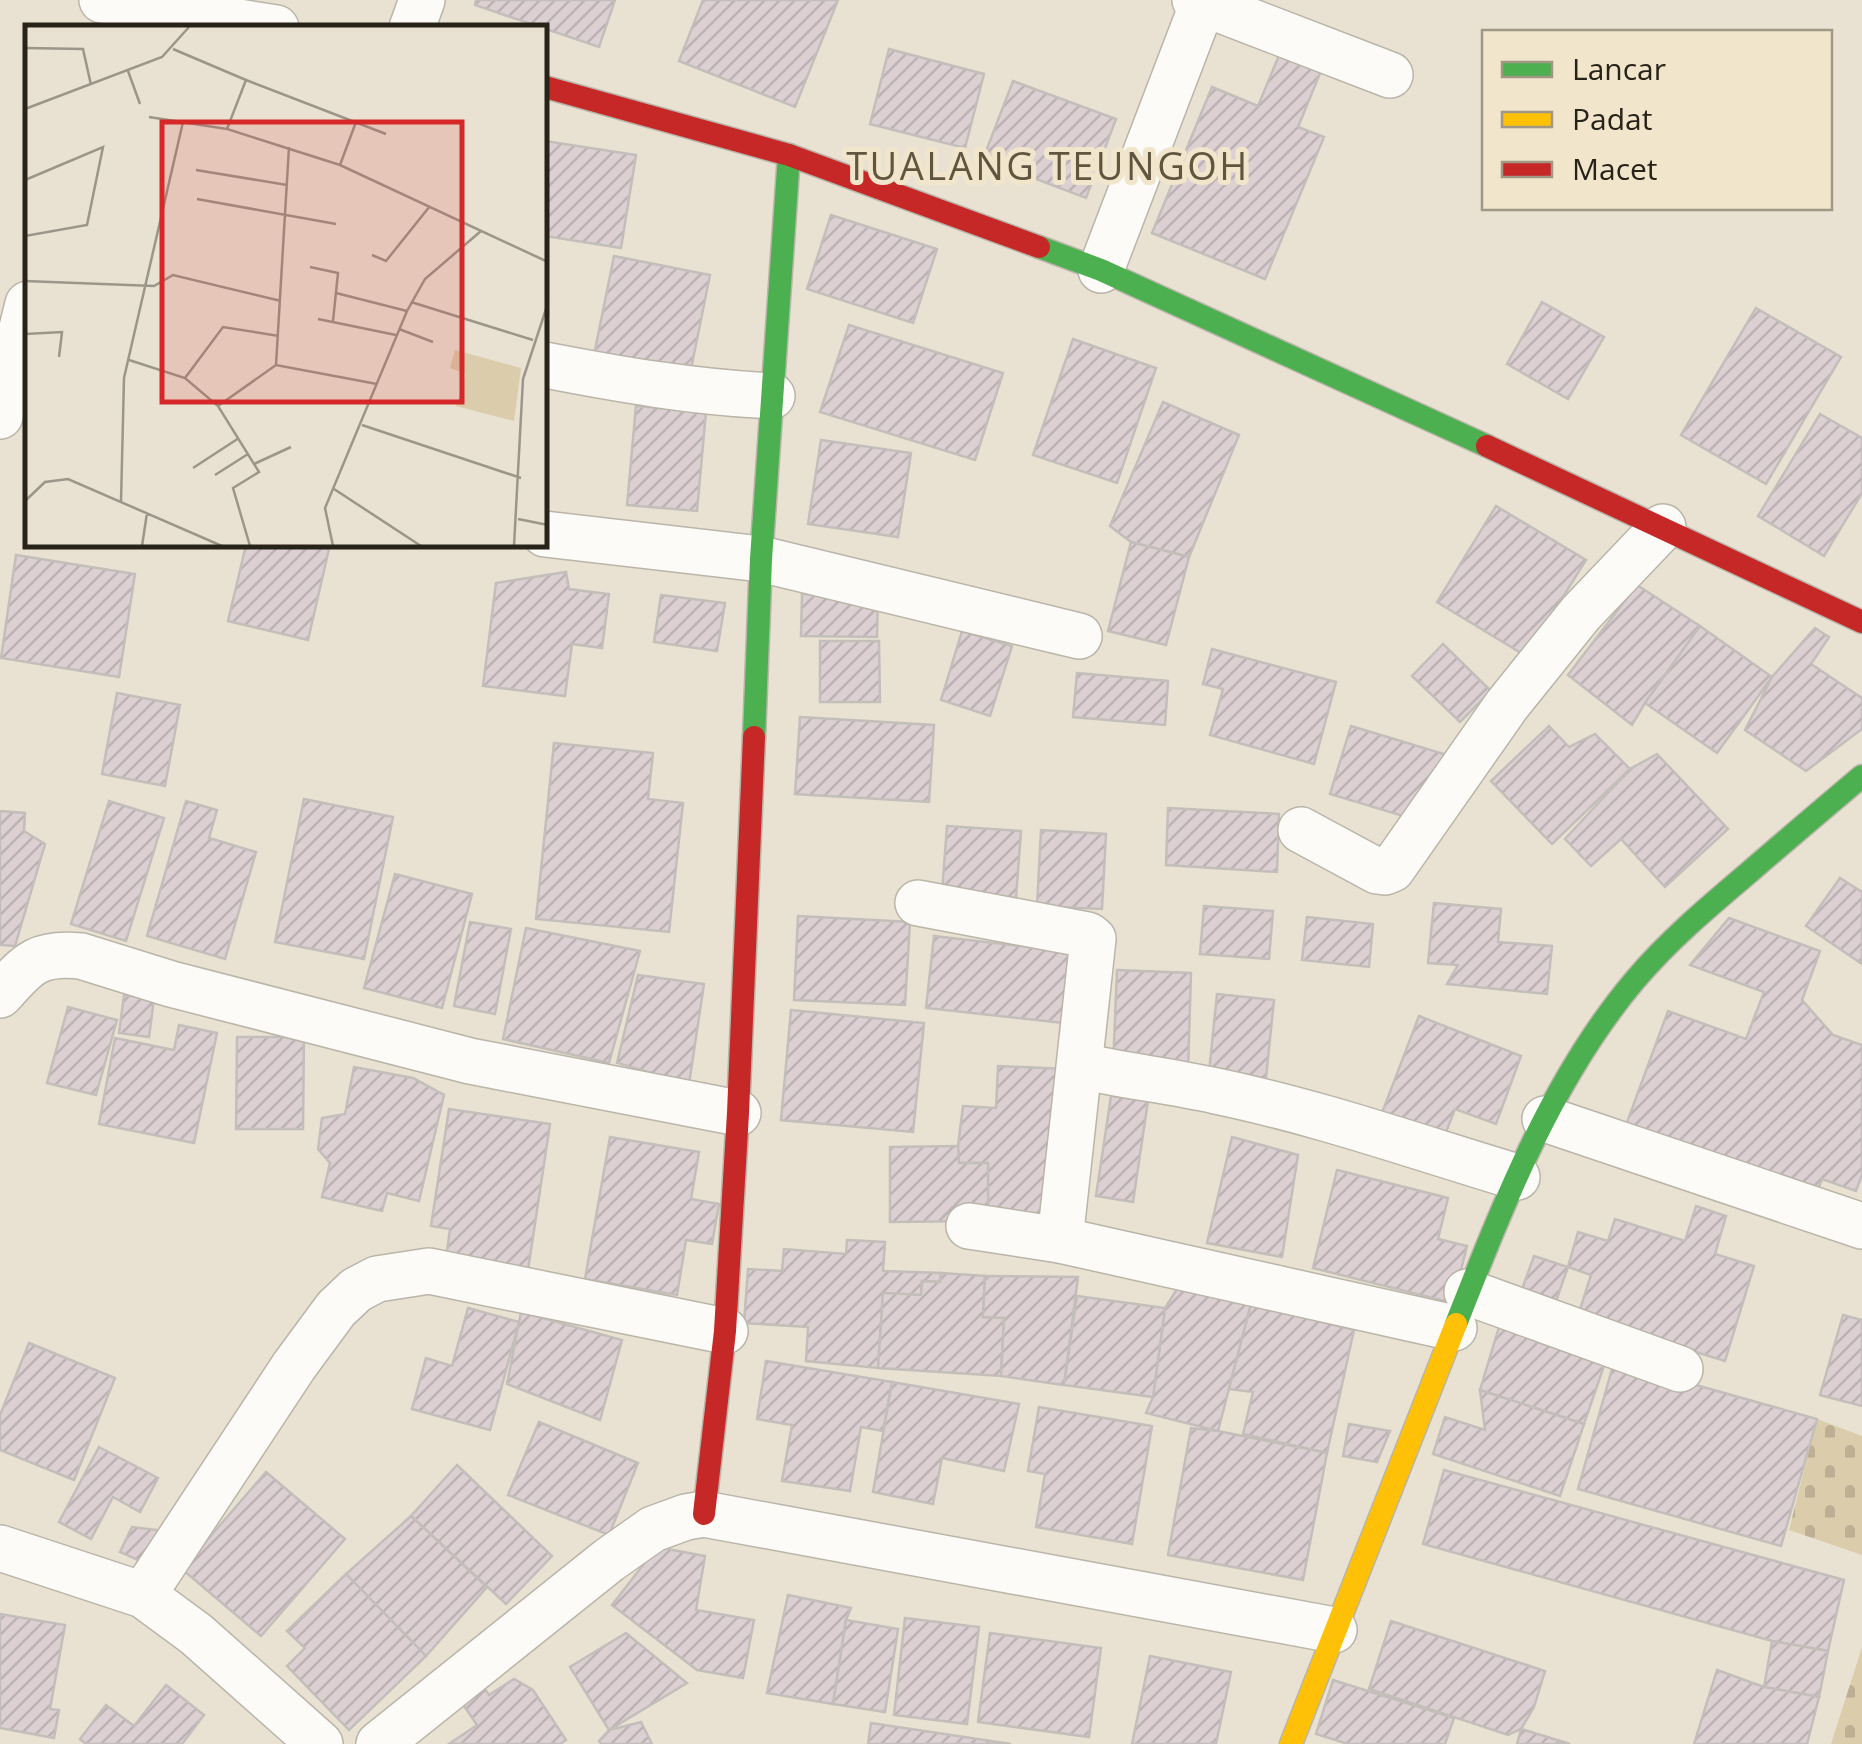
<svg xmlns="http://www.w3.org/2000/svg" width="1862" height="1744" font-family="'Open Sans',sans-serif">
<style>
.cemetery{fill:url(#cemetery-stones)}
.building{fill:url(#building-hatch);stroke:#c4bebb;stroke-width:2.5}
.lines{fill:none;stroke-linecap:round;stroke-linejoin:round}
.street-casing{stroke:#bab5a9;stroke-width:48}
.fast-casing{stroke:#bab5a9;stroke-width:25}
.slow-casing{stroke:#bab5a9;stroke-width:25}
.jam-casing{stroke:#bab5a9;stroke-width:25}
.street{stroke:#fcfbf8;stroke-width:45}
.fast{stroke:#4caf50;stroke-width:22}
.slow{stroke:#ffc107;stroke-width:22}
.jam{stroke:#c62828;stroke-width:22}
.labels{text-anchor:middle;stroke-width:10;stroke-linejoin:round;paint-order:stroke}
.quarter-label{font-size:38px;letter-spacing:2.5px;fill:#605640;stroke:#f1e5cb}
.inset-road{fill:none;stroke:#9b9689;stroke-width:2.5}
.view{fill:#d62828;fill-opacity:0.15;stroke:#d62828;stroke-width:5}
.inset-edge{fill:none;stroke:#272319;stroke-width:5}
</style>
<defs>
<pattern id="cemetery-stones" width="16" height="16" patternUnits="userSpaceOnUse" patternTransform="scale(2.5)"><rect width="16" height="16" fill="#dbccab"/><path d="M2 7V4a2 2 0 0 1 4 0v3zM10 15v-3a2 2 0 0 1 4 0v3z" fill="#bcaf93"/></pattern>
<pattern id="building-hatch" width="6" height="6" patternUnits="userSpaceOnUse" patternTransform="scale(2.5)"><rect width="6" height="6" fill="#dcd0d3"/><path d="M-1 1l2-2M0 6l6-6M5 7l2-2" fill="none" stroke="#bdb2b5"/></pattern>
</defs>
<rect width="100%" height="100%" fill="#e9e2d3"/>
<!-- cemetery -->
<g class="cemetery">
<path d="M1817 1419 1862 1436V1555L1789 1530Z"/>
<path d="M1862 1647V1744H1831Z"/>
</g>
<!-- building -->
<g class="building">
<path d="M476 0H615L599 47 475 5Z"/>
<path d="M703 0H838L795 107 679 61Z"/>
<path d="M889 49 984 74 965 148 870 124Z"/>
<path d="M1280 53 1321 71 1298 127 1324 137 1265 279 1152 233 1212 87 1258 106Z"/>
<path d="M1013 81 1116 119 1086 198 983 159Z"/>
<path d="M545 141 636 155 621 248 545 236Z"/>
<path d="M831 215 937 249 913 323 807 289Z"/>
<path d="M614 256 710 275 690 374 594 355Z"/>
<path d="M1542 302 1604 337 1568 399 1507 364Z"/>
<path d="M1756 308 1841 357 1766 484 1681 435Z"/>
<path d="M849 325 1003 373 975 460 820 412Z"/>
<path d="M1073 339 1156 368 1117 483 1033 455Z"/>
<path d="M1163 402 1239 435 1189 557 1131 542 1110 526Z"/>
<path d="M636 406 706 412 697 511 627 505Z"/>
<path d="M1820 414 1862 438V493L1824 556 1758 516Z"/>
<path d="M821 440 911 453 898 537 808 524Z"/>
<path d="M1496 506 1586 560 1526 656 1437 602Z"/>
<path d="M1131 542 1189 557 1166 645 1108 631Z"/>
<path d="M246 545H313L329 549 308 640 228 621Z"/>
<path d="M16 555 135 574 119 677 1 658Z"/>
<path d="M566 572 569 589 609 594 602 648 572 644 565 696 483 686 496 583Z"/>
<path d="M1637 585 1700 626 1645 703 1632 725 1568 675Z"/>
<path d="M802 594 878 595 877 637 801 636Z"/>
<path d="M661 595 725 603 717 651 654 642Z"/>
<path d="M1700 626 1772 677 1717 753 1645 703Z"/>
<path d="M1815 628 1829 637 1811 664 1862 698V729L1806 771 1745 730 1772 677Z"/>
<path d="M962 631 1012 646 990 716 941 700Z"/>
<path d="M820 641H879L880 702H820Z"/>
<path d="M1443 644 1491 691 1460 722 1412 676Z"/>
<path d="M1212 649 1336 682 1314 764 1210 735 1223 689 1203 684Z"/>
<path d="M1077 673 1168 681 1165 725 1073 717Z"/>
<path d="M117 693 180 705 165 786 102 774Z"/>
<path d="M800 717 934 725 929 802 795 794Z"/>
<path d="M1351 726 1444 754 1423 822 1330 794Z"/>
<path d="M1549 726 1569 747 1595 734 1630 769 1552 844 1491 781Z"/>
<path d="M554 743 653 753 648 799 683 803 669 932 536 919Z"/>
<path d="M1657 754 1728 829 1665 887 1621 839 1591 866 1565 839 1630 769Z"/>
<path d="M304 799 393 817 364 959 275 942Z"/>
<path d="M109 801 164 818 126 941 71 924Z"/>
<path d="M186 801 217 810 209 838 256 852 225 959 147 936Z"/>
<path d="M1168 808 1279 814 1277 872 1166 865Z"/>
<path d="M0 811 25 813 24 831 45 844 15 946 0 945Z"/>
<path d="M947 826 1021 831 1016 898 942 892Z"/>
<path d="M1041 830 1106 834 1102 909 1037 906Z"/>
<path d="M395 874 472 894 442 1008 364 988Z"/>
<path d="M1840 878 1862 892V964L1806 926Z"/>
<path d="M1434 903 1501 909 1498 942 1552 946 1547 994 1447 984 1458 965 1428 963Z"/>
<path d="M1204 906 1273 911 1269 959 1200 954Z"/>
<path d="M798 916 910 922 905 1005 794 1000Z"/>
<path d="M1307 917 1373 924 1369 967 1302 960Z"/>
<path d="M1729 918 1820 951 1802 1000 1833 1035 1862 1045V1175L1856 1191 1822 1179 1816 1195 1626 1125 1668 1011 1746 1039 1764 992 1690 965Z"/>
<path d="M470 922 511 929 495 1014 454 1006Z"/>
<path d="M526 928 640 951 609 1063 503 1039Z"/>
<path d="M934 936 1090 954 1082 1025 926 1008Z"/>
<path d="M1117 970 1191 973 1188 1071 1113 1068Z"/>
<path d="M638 975 704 984 689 1084 617 1063Z"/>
<path d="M1217 994 1274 1000 1265 1088 1208 1082Z"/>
<path d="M124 995 154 999 149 1037 119 1033Z"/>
<path d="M68 1007 117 1020 96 1095 47 1083Z"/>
<path d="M791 1010 924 1023 913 1132 781 1120Z"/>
<path d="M1419 1016 1521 1056 1496 1124 1455 1109 1439 1150 1377 1126Z"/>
<path d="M179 1025 217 1033 194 1143 99 1124 115 1038 174 1050Z"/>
<path d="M237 1037H304L303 1129H236Z"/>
<path d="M998 1066 1066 1069 1057 1221H988V1163H959L958 1146 963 1106 996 1108Z"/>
<path d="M354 1067 413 1078 444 1095 419 1201 387 1193 382 1211 322 1197 330 1163 318 1149 322 1118 345 1114Z"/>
<path d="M1111 1096 1148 1101 1133 1202 1096 1196Z"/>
<path d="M449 1109 550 1124 528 1270 446 1258 450 1229 431 1226Z"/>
<path d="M610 1137 699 1152 691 1199 719 1204 712 1244 686 1240 677 1295 585 1279Z"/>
<path d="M1232 1137 1298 1155 1282 1257 1207 1243Z"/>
<path d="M958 1146 959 1163H988V1221L890 1222V1147Z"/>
<path d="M1337 1170 1448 1198 1438 1239 1467 1246 1453 1303 1313 1268Z"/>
<path d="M1696 1206 1726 1216 1715 1254 1754 1266 1725 1361 1578 1316 1591 1275 1568 1267 1578 1232 1608 1241 1615 1219 1685 1241Z"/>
<path d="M847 1240 885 1242 883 1271 941 1273 940 1282 922 1281 921 1295 883 1293 878 1368 806 1361 808 1327 744 1323 748 1269 782 1271 784 1249 846 1254Z"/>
<path d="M1534 1256 1568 1267 1555 1304 1521 1292Z"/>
<path d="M941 1273 985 1276 983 1317 1004 1318 1001 1376 878 1368 883 1293 921 1295 922 1281 940 1282Z"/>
<path d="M985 1276 1078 1277 1064 1385 1001 1376 1004 1318 983 1317Z"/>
<path d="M1179 1286 1251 1304 1218 1431 1146 1413 1153 1397 1165 1308Z"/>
<path d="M1077 1296 1165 1308 1153 1397 1064 1385Z"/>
<path d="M1251 1304 1354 1330 1327 1453 1243 1434 1253 1392 1229 1389Z"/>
<path d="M468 1308 519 1322 490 1430 412 1409 426 1358 452 1366Z"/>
<path d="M521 1312 622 1340 600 1420 507 1384Z"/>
<path d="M1843 1315 1862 1320V1406L1820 1395Z"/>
<path d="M1499 1327 1606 1360 1584 1424 1480 1390Z"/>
<path d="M29 1343 115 1378 74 1480 0 1450V1415Z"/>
<path d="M766 1361 892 1382 883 1431 861 1427 850 1491 782 1481 792 1425 757 1419Z"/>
<path d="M1614 1362 1817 1419 1781 1546 1578 1489Z"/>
<path d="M892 1382 1019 1404 1004 1471 942 1458 933 1504 873 1492Z"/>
<path d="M1480 1390 1584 1424 1560 1496 1433 1454 1445 1417 1485 1430Z"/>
<path d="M1039 1407 1152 1426 1132 1544 1036 1527 1045 1474 1028 1471Z"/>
<path d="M539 1422 638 1463 609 1535 508 1495Z"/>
<path d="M1349 1424 1390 1431 1377 1462 1343 1456Z"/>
<path d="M1191 1428 1218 1431 1327 1453 1303 1580 1168 1555Z"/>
<path d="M99 1447 158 1478 140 1512 113 1497 91 1539 59 1522Z"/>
<path d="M457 1465 552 1556 506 1604 411 1516Z"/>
<path d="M1444 1470 1844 1580 1828 1651 1772 1641 1423 1544Z"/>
<path d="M266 1472 345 1539 261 1636 182 1569Z"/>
<path d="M411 1516 487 1587 426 1656 346 1574Z"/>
<path d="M132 1527 157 1530 153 1567 120 1552Z"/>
<path d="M657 1547 705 1556 696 1610 754 1620 743 1678 697 1670 612 1605Z"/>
<path d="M346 1574 426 1656 349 1730 287 1666 305 1648 287 1631Z"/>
<path d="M788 1595 851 1608 846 1620 833 1704 767 1693Z"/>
<path d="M0 1614 65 1625 50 1709 59 1710 54 1738 0 1728Z"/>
<path d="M905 1618 979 1627 967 1724 894 1715Z"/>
<path d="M846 1620 898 1629 885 1712 833 1704Z"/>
<path d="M1391 1621 1545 1671 1534 1707 1521 1729 1508 1735 1369 1689Z"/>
<path d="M626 1633 687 1683 609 1730 570 1667Z"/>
<path d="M990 1633 1101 1648 1089 1737 978 1722Z"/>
<path d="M1772 1641 1828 1651 1819 1697 1764 1687Z"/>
<path d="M1150 1656 1231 1672 1216 1744H1132Z"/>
<path d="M1717 1670 1764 1687 1819 1697 1807 1744H1694Z"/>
<path d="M478 1679 489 1695 514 1679 533 1690 566 1740 560 1744H449L477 1725 456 1694Z"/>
<path d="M1333 1680 1454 1718 1445 1744H1348L1316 1734Z"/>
<path d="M166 1685 204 1715 182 1744H86L80 1739 106 1705 134 1726Z"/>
<path d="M641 1722 652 1744H601L599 1741 609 1730Z"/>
<path d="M871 1723 1011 1744H868Z"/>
<path d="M1521 1729 1570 1744H1517Z"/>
</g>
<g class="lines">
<defs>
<g id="street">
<path d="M102 0 276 28"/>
<path d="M1195 0 1390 75"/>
<path d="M412 28 422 0"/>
<path d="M1101 270 1203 3"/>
<path d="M545 365C623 380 692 392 772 396"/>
<path d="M0 416 28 304"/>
<path d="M545 534 761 559 1079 636"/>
<path d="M1301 830 1377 871 1385 872 1392 869 1507 705 1581 613 1663 527"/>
<path d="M918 903 1088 935 1093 939 1060 1240"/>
<path d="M0 995C28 964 36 952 81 956L171 984 470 1061 738 1113"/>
<path d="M1081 1066C1125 1076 1171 1081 1216 1091 1318 1112 1417 1147 1517 1177"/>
<path d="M1545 1119 1862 1226"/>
<path d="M969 1226 1060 1240 1454 1328"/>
<path d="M1467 1292 1680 1369"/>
<path d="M0 1548 143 1595 196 1634 320 1744"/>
<path d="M143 1595 294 1366 336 1309 356 1290 377 1279 429 1271 725 1331"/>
<path d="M379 1744 609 1560 653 1529 686 1517 704 1514 1334 1630"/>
</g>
<g id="fast">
<path d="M1039 247 1101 270 1487 446"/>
<path d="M754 737 761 559 789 155"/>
<path d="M1456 1324C1503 1205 1552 1078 1635 980 1668 941 1707 908 1746 875 1784 842 1823 809 1862 776"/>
</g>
<path id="slow" d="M1291 1744 1456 1324"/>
<g id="jam">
<path d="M545 87 789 155 1039 247"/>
<path d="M1487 446 1862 622"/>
<path d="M704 1514 725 1331 738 1113 754 737"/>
</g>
</defs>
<!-- street casing -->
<use href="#street" class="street-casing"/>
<!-- fast casing -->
<use href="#fast" class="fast-casing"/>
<!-- slow casing -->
<use href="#slow" class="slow-casing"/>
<!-- jam casing -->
<use href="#jam" class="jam-casing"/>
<!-- street -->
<use href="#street" class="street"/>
<!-- fast -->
<use href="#fast" class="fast"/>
<!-- slow -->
<use href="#slow" class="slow"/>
<!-- jam -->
<use href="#jam" class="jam"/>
</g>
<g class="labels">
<!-- quarter labels -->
<g class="quarter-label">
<text x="1048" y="180">TUALANG TEUNGOH</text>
</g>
</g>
<!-- overview -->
<g transform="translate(25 25)">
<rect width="522" height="522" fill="#e9e2d3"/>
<path d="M430 325 496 343 489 396 431 381 441 349 425 343Z" fill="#dbccab"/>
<path class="inset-road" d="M0 23 58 24 66 60M148 24 221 55 202 104 315 140 523 237M103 46 115 79M221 55 361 109M0 84 137 32 164 2M124 92 202 104M315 140 331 97M171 145 262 160M0 155 78 122 62 200 0 211M172 174 311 199M347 230 361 236 405 181M285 242 313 248 308 296M0 256 129 261 148 250 256 276M311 268 382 286M386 277 508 315M293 294 371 310M374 304 408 317M0 309 37 307 34 332M104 335 160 353 193 381 234 447 208 463 225 521M251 340 264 122M160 353 198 302 254 311M193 381 251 340 352 359M337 400 496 453M229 439 266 422M168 443 214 413M190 450 223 429M309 464 396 521M0 476 20 457 43 454 197 521M96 477 99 353 158 97M493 494 523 500M117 521 122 488M308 521 300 483 382 286 400 254 456 206M489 521 498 354 523 278"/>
<path class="view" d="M137 97H437V377H137Z"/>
<rect width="522" height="522" class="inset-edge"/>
</g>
<!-- legend -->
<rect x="1482" y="30" width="350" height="180" fill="#f1e5cb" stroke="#a09784" stroke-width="2.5"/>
<rect x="1502" y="62" width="50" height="15" fill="#4caf50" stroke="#a09784" stroke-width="2.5"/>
<text x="1572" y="80" font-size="30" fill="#272319">Lancar</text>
<rect x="1502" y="112" width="50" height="15" fill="#ffc107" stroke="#a09784" stroke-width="2.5"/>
<text x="1572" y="130" font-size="30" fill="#272319">Padat</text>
<rect x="1502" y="162" width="50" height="15" fill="#c62828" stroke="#a09784" stroke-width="2.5"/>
<text x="1572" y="180" font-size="30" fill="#272319">Macet</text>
</svg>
